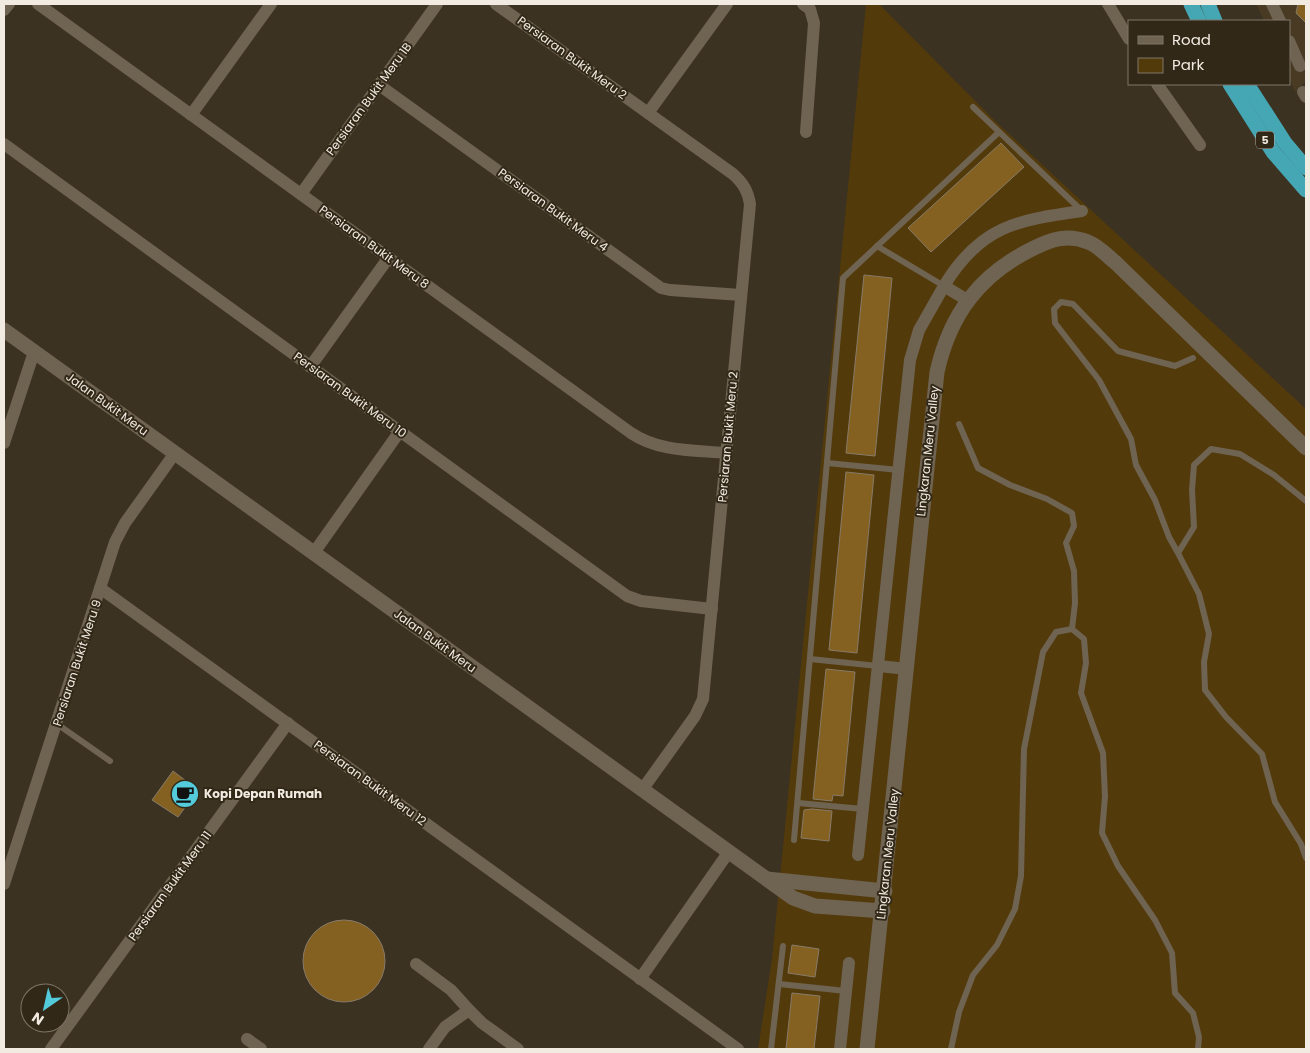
<svg xmlns="http://www.w3.org/2000/svg" width="1310" height="1053" font-family="Poppins,sans-serif">
<style>
.built{fill:#483a23}
.green{fill:#533a0b}
.building{fill:#846121;stroke:#877b69}
.lines{fill:none;stroke-linecap:round;stroke-linejoin:round}
.lane{stroke:#6f6352;stroke-width:6}
.street{stroke:#6f6352;stroke-width:12}
.secondary{stroke:#6f6352;stroke-width:15}
.highway{stroke:#45a7b4;stroke-width:15}
.labels{text-anchor:middle;stroke-width:4;stroke-linejoin:round;paint-order:stroke}
.shield{fill:#322818;stroke:#b8b0a5;stroke-width:1}
.shield-label{font-size:11px;font-weight:bold;fill:#f2ebe1}
.street-label{font-size:12px;fill:#f2ebe1;stroke:#322818}
.poi-label{font-size:12px;font-weight:bold;fill:#f2ebe1;stroke:#322818;text-anchor:start}
</style>
<rect width="100%" height="100%" fill="#3c3222"/>
<!-- built -->
<path class="built" d="M1256 4H1306V81L1295 92 1289 78V21H1264Z"/>
<!-- green -->
<path class="green" d="M866 4H879L996 122 1306 409V1049H758L772 959Z"/>
<!-- building -->
<g class="building">
<path d="M1298 4H1306V23L1296 13Z"/>
<path d="M1001 143 1024 167 931 252 908 228Z"/>
<path d="M864 275 892 278 875 456 846 453Z"/>
<path d="M846 472 874 475 857 653 829 650Z"/>
<path d="M826 669 855 672 843 796 833 795 832 801 813 799Z"/>
<path d="M173 771 198 790 178 817 152 800Z"/>
<path d="M812 809 832 811 829 841 801 838 804 810Z"/>
<circle cx="344" cy="961" r="41"/>
<path d="M792 945 819 949 815 977 788 973Z"/>
<path d="M792 993 820 996 814 1049H786Z"/>
</g>
<g class="lines">
<!-- lane -->
<g class="lane">
<path d="M973 107 1081 210"/>
<path d="M877 246 944 286"/>
<path d="M1193 358 1175 366 1118 351 1073 304 1061 302 1054 309 1055 323 1099 380 1131 439 1136 465 1155 500 1169 537 1178 553 1194 527 1192 490 1194 465 1211 449 1240 454 1274 475 1306 501"/>
<path d="M959 424 978 468 1010 485 1047 499 1072 513 1074 526 1066 543 1074 571 1075 603 1072 629"/>
<path d="M827 463 899 470"/>
<path d="M1178 553 1199 594 1209 634 1204 662 1205 690 1226 717 1262 754 1275 802 1301 844 1306 858"/>
<path d="M810 659 878 666"/>
<path d="M57 724 110 761"/>
<path d="M798 803 863 809"/>
<path d="M794 840 843 278 998 133"/>
<path d="M779 984 846 991"/>
<path d="M771 1049 783 946"/>
<path d="M951 1049 959 1012 973 975 997 945 1015 909 1021 876 1024 749 1043 652 1056 632 1072 629 1084 639 1086 663 1081 693 1103 753 1105 796 1102 833 1118 866 1155 920 1172 953 1175 993 1193 1013 1199 1037 1198 1049"/>
</g>
<!-- street -->
<g class="street">
<path d="M38 4 631 433C659 452 694 450 726 453"/>
<path d="M496 4 733 174C743 183 748 191 750 204L703 699 695 716 642 790"/>
<path d="M803 4 810 9 814 23 806 132"/>
<path d="M1108 4 1129 39"/>
<path d="M1272 4 1280 21"/>
<path d="M4 10 9 4"/>
<path d="M1289 41 1300 66"/>
<path d="M1157 84 1200 145"/>
<path d="M379 85 661 288 670 290 741 295"/>
<path d="M1303 92 1306 97"/>
<path d="M648 113 727 4"/>
<path d="M191 115 271 4"/>
<path d="M4 144 627 596 641 601 712 609"/>
<path d="M301 194 437 4"/>
<path d="M944 286C980 226 1017 220 1082 211"/>
<path d="M310 367 389 257"/>
<path d="M4 443 34 352"/>
<path d="M313 554 400 431"/>
<path d="M100 588 738 1049"/>
<path d="M879 666 907 669"/>
<path d="M858 855 910 360 919 330 944 286 967 300"/>
<path d="M4 884 115 542 125 523 175 453"/>
<path d="M416 964 451 990 469 1010"/>
<path d="M640 979 728 853"/>
<path d="M247 1039 261 1049"/>
<path d="M51 1049 288 723"/>
<path d="M429 1049 445 1027 469 1010 482 1023 518 1049"/>
<path d="M840 1049 849 963"/>
</g>
<!-- secondary -->
<g class="secondary">
<path d="M4 330 793 898 815 906 883 911"/>
<path d="M767 879 885 891"/>
<path d="M867 1049 937 372C950 314 980 274 1034 248 1052 239 1068 234 1088 242 1099 246 1107 256 1116 263L1306 448"/>
</g>
<!-- highway -->
<g class="highway">
<path d="M1191 4 1199 21"/>
<path d="M1208 4 1215 21"/>
<path d="M1230 84 1273 152 1306 190"/>
<path d="M1247 84 1285 143 1306 168"/>
</g>
</g>
<!-- icons -->
<defs>
<symbol id="cafe-disc" viewBox="-11 -11 22 22"><circle r="9.5" fill="#53cbdb" stroke="#322818"/><path d="M-5.5-4.5H6V0H3Q3 3.5 0 3.5H-2.5Q-5.5 3.5-5.5 0ZM3-3.2v2h1.7v-2ZM-6 4.5H4V6H-6Z" fill="#111"/></symbol>
</defs>
<g fill-rule="evenodd">
<use href="#cafe-disc" x="169" y="778" width="32" height="32"/>
</g>
<g class="labels">
<!-- shield labels -->
<rect class="shield" x="1256" y="131.5" width="18" height="17" rx="4"/>
<g class="shield-label">
<text x="1265" y="144">5</text>
</g>
<!-- street labels -->
<g class="street-label">
<text transform="translate(572 58) rotate(36)" y="4">Persiaran Bukit Meru 2</text>
<text transform="translate(369 99) rotate(-54)" y="4">Persiaran Bukit Meru 1B</text>
<text transform="translate(553 210) rotate(36)" y="4">Persiaran Bukit Meru 4</text>
<text transform="translate(374 247) rotate(36)" y="4">Persiaran Bukit Meru 8</text>
<text transform="translate(350 395) rotate(36)" y="4">Persiaran Bukit Meru 10</text>
<text transform="translate(107 404) rotate(36)" y="4">Jalan Bukit Meru</text>
<text transform="translate(728 437) rotate(-85)" y="4">Persiaran Bukit Meru 2</text>
<text transform="translate(928 451) rotate(-84)" y="4">Lingkaran Meru Valley</text>
<text transform="translate(435 641) rotate(36)" y="4">Jalan Bukit Meru</text>
<text transform="translate(77 663) rotate(-72)" y="4">Persiaran Bukit Meru 9</text>
<text transform="translate(370 783) rotate(36)" y="4">Persiaran Bukit Meru 12</text>
<text transform="translate(888 854) rotate(-84)" y="4">Lingkaran Meru Valley</text>
<text transform="translate(170 886) rotate(-54)" y="4">Persiaran Bukit Meru 11</text>
</g>
<!-- poi labels -->
<g class="poi-label">
<text x="204" y="798">Kopi Depan Rumah</text>
</g>
</g>
<!-- border -->
<rect width="1310" height="1053" fill="none" stroke="#f2ebe1" stroke-width="10"/>
<!-- legend -->
<rect x="1128" y="20" width="162" height="65" fill="#322818" stroke="#7f7668"/>
<rect x="1138" y="36" width="25" height="8" fill="#6f6352" stroke="#7f7668"/>
<text x="1172" y="45" font-size="15" fill="#f2ebe1">Road</text>
<rect x="1138" y="58" width="25" height="15" fill="#533a0b" stroke="#7f7668"/>
<text x="1172" y="70" font-size="15" fill="#f2ebe1">Park</text>
<!-- north arrow -->
<g transform="translate(45 1008) rotate(214)"><circle r="24" fill="#322818" stroke="#7f7668"/>
<path d="M0-4L9 19L0 12L-9 19Z" fill="#53cbdb"/>
<text y="-8" font-size="14" font-weight="bold" text-anchor="middle" fill="#f2ebe1">N</text>
</g>
</svg>
